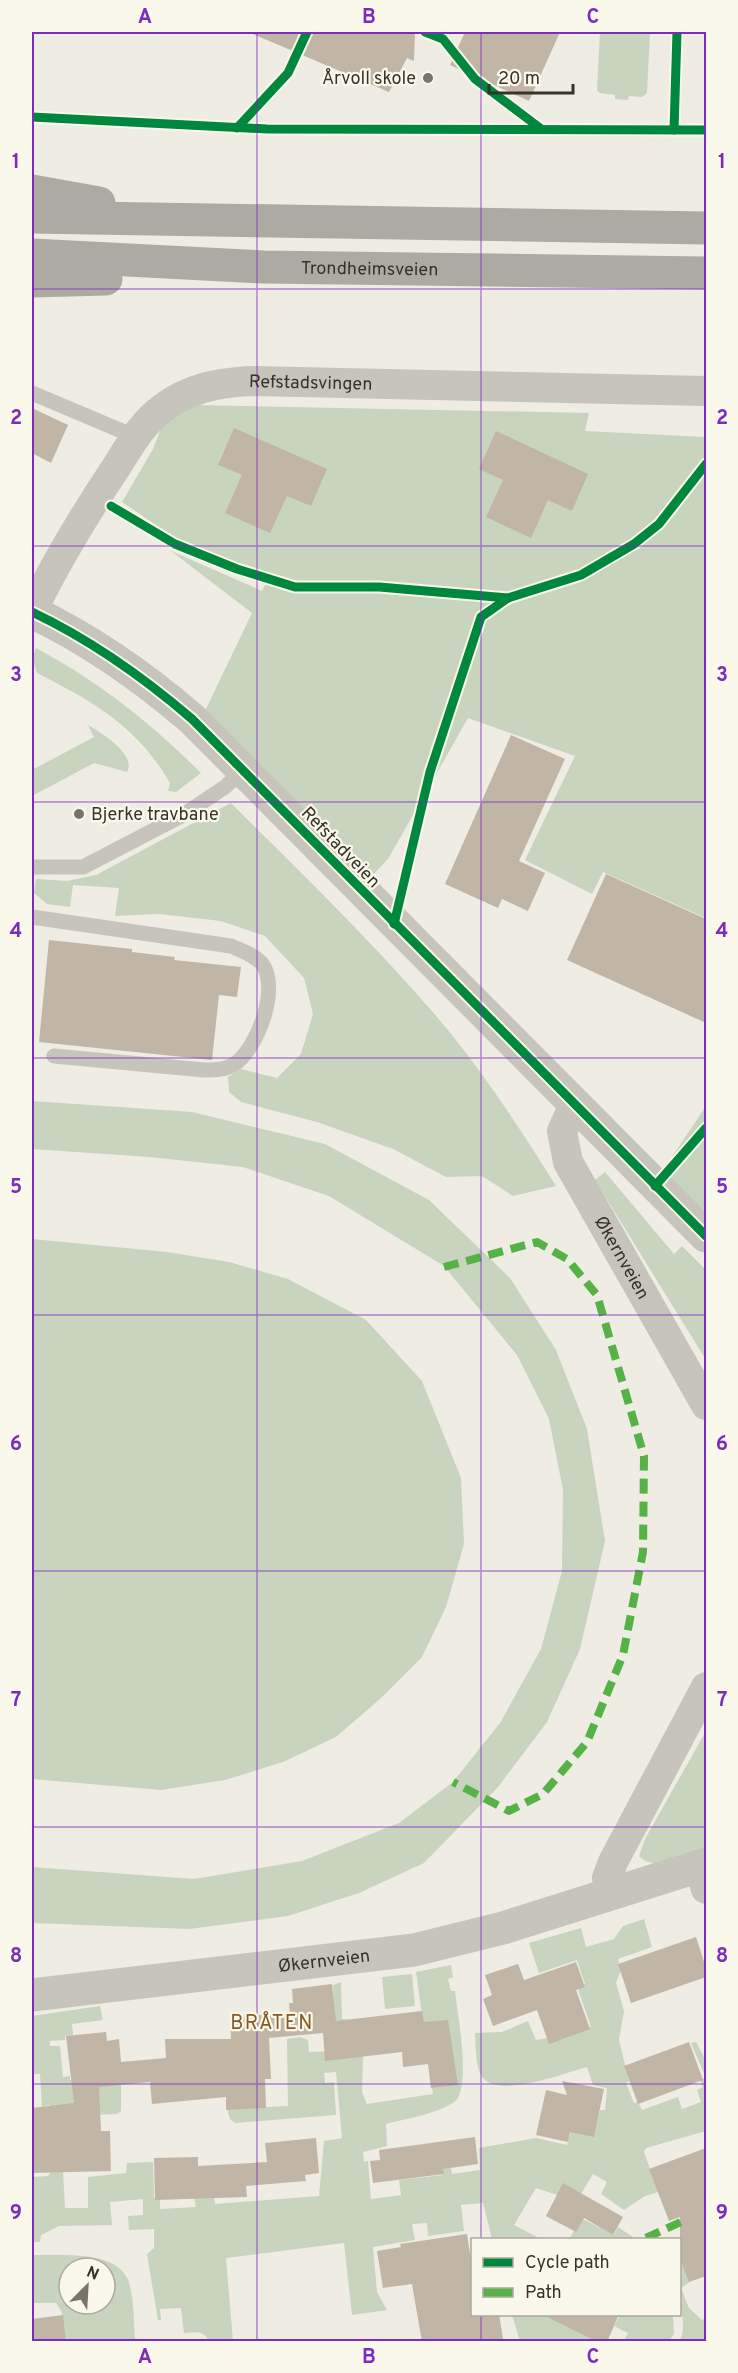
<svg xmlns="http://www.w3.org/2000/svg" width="738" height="2373" font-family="Overpass,sans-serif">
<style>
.green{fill:#c9d4be;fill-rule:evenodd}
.building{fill:#c1b6a5}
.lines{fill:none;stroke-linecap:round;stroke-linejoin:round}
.service{stroke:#c7c4bc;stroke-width:15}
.minor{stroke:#c7c4bc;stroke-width:30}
.tertiary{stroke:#c7c4bc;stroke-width:33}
.trunk{stroke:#acaaa2;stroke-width:33}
.quiet{stroke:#56b246;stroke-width:8;stroke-dasharray:15 8;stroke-linecap:butt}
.cycleway-casing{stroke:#faf8eb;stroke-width:13}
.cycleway{stroke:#00873e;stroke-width:9}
.grid{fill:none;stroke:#7b2cbf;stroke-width:1.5;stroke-opacity:0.55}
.poi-dot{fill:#78746b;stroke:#faf8eb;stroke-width:2}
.labels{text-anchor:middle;stroke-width:4.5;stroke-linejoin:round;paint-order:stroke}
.poi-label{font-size:18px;fill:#38332a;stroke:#faf8eb;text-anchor:end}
.street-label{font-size:18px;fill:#38332a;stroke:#faf8eb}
.neighbourhood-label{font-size:20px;letter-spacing:1.5px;fill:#855a25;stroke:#faf8eb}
.neatline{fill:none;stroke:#7b2cbf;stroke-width:2}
.grid-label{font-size:20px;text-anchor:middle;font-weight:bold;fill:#7b2cbf}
</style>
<rect width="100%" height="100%" fill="#eeece3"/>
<!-- green -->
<g class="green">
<path d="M600 32H650L647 93 642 97 629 96 628 100 615 99V95L600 93 597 90Z"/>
<path d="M195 405 589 413 585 431 706 437V918L603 872 592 894 525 860 575 756 468 718 388 859 369 879 204 713 252 613 171 551 262 591 268 579 178 540 122 502 153 449 163 423Z"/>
<path d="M36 648C98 681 151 723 201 773L176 792 168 791 170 783C137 726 94 702 37 673L32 658Z"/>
<path d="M88 725C102 733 137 755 127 772L94 763 32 796V770L94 737Z"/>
<path d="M231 803C301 873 373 942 437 1017 482 1070 519 1127 556 1186L513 1196 482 1176 446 1177 393 1149 317 1122 241 1102 229 1092 228 1077 241 1069 277 1078 301 1054 313 1014 304 978 265 936 221 921 159 914 115 916 119 888 73 885 70 907 47 904 34 893 36 879 67 881 96 875Z"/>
<path d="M32 1101 192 1112 325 1144 429 1200 510 1278 556 1350 587 1429 605 1541 580 1649 547 1722 498 1787 424 1863 359 1893 288 1916 189 1929 32 1923V1867L194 1879 302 1861 399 1823 453 1782 500 1723 541 1649 562 1571 563 1490 549 1419 517 1355 444 1266 329 1196 243 1167 149 1157 32 1149Z"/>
<path d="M706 1106V1218L662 1172Z"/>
<path d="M605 1172 674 1254 682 1246 706 1270V1360L595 1180Z"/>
<path d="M32 1239 167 1252 229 1262 288 1279 366 1320 422 1381 461 1478 464 1544 446 1607 422 1657 380 1699 336 1737 283 1762 225 1780 161 1790 32 1779Z"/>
<path d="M706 1731V1847C687 1854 656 1874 639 1856L645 1839Z"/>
<path d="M644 1919 652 1947 618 1959 621 1970 616 1983 624 2011 619 2040 629 2081 626 2083 634 2103 638 2102 642 2110 678 2097 682 2109 701 2102 697 2090 703 2087 700 2080 706 2078 691 2043 696 2042 706 2061V2131L646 2148 644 2152 658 2192 645 2196 624 2210 601 2194 607 2182 593 2174 581 2194 557 2195 536 2188 514 2225 541 2239H492L483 2203 461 2205 464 2231 428 2236 427 2223 412 2224 415 2240 373 2247 377 2292 387 2310 352 2315 344 2243 226 2258 233 2341H209C204 2330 194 2332 184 2333L181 2308 160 2309 161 2320H158L147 2254 154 2248V2229L129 2230 128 2216 143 2215V2199L110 2202 112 2225 59 2226 41 2235 40 2242H32V2177L48 2176 55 2167 61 2135 65 2208H88V2177L126 2173 127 2163 153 2162 154 2198H160V2209L196 2207 194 2197 212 2188 215 2204 319 2196 324 2141 342 2138 336 2072 324 2073 325 2083 334 2082 336 2115 235 2123 230 2119 227 2109 288 2106 287 2039 300 2037 308 2040 309 2052 335 2051 333 1985 341 1982 342 2019 354 2020 363 2056 362 2092 367 2104 433 2094 416 1972 451 1965 453 1977 448 1979 451 1991H455C457 2013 473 2091 453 2103 434 2115 407 2118 386 2124L387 2146 363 2152 364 2162 368 2161 371 2199 401 2195 399 2180 443 2175 442 2169 451 2168 452 2174 480 2170 479 2148 536 2138 567 2145 571 2130 594 2135 600 2110H605L607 2088 593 2085 587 2067C564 2073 495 2101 481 2075 475 2063 476 2046 475 2033L502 2032 528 2021 536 2040 548 2038 550 2042 591 2027 577 1986 585 1984 577 1960 539 1973 529 1943 581 1928 586 1947 614 1939 623 1926Z"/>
<path d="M412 1974 415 2006 385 2009 382 1977Z"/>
<path d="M100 2006 103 2020 72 2024 73 2035 65 2036V2040L50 2041V2046H60L63 2077 70 2076V2080L109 2075 121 2070V2111L117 2114 51 2117 49 2105 42 2107 40 2074H32V2016Z"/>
<path d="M581 2218 614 2235 618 2227 636 2239 569 2240Z"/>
<path d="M32 2255C61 2256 122 2248 130 2286 134 2304 134 2323 135 2341H63L62 2312 56 2303H32ZM69 2268H105V2304H69Z"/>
<path d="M680 2257 690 2282 681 2288 689 2308 702 2320 706 2318V2341L679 2342C687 2328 681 2314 680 2300 678 2286 680 2271 680 2257Z"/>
<path d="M512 2315H579L599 2341H520Z"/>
<path d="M620 2315H673L674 2334 669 2341H624L628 2333 614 2326Z"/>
</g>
<!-- building -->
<g class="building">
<path d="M248 32H415L414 61 407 58 389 92Z"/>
<path d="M465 32H560L529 101 450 65Z"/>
<path d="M32 408 68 425 51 463 32 453Z"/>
<path d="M234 428 327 469 311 506 287 496 270 533 225 513 242 475 218 465Z"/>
<path d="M496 431 588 474 572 511 548 500 531 538 486 517 503 480 479 469Z"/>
<path d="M511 735 565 759 519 861 545 873 528 911 502 899 498 908 445 884Z"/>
<path d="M606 874 706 919V1023L567 960Z"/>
<path d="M49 940 132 949V952L175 957 174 960 241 967 237 997 219 995 212 1060 39 1042Z"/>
<path d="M696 1937 706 1968V1977L631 2003 618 1964Z"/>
<path d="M576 1962 585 1987 576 1990 590 2029 549 2044 537 2010 493 2026 483 1999 492 1995 485 1975 518 1964 524 1980Z"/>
<path d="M332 1984 336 2021 422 2011 424 2022 448 2020 458 2085 431 2088 428 2064 403 2067 402 2052 325 2061 323 2033 269 2038 271 2079H265L266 2108 226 2110V2097L152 2104 150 2082 99 2087 101 2131H110L111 2171 32 2173V2108L74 2103 66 2036 106 2032 107 2041 119 2039 121 2062 166 2058 165 2039H231L230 2016 290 2014 289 2003H293L292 1989Z"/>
<path d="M689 2042 703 2080 638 2104 624 2066Z"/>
<path d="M562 2081 604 2089 594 2137 570 2132 568 2142 536 2135 546 2090 567 2095Z"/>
<path d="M475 2137 478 2164 443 2169 444 2174 373 2183 370 2161 380 2160 379 2150Z"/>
<path d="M316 2138 319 2173 305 2175 306 2181 246 2186 247 2197 155 2200 154 2158 198 2157V2166L267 2162 265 2143Z"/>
<path d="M706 2148V2276L689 2282 680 2259V2217L669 2221 649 2169Z"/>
<path d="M563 2183 623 2217 613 2235 584 2218 576 2232 546 2216Z"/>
<path d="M467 2234 472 2267V2314H499L503 2339 422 2342 412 2284 383 2288 377 2251 401 2247 400 2244Z"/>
<path d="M541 2314H619L607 2342H598Z"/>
<path d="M63 2315 66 2342H32V2319Z"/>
</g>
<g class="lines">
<!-- service -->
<g class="service">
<path d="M32 393 136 437"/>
<path d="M32 867H83L183 815 225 787 243 770"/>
<path d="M32 917 231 946C242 951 256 955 263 965 279 990 258 1046 236 1063 226 1070 216 1070 204 1070L54 1056"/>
</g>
<!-- minor -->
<g class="minor">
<path id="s1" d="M32 611C56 562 85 514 115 469 129 447 142 423 163 408 189 388 218 383 249 381L706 391"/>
<path id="s2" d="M574 1105 562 1131 568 1162 706 1405"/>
<path d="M699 1867 706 1889"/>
<path d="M610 1893 607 1878 613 1862 706 1687"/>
</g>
<!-- tertiary -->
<g class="tertiary">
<path d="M32 612C91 640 142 676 192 719L706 1236"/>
<path id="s3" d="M32 1995 414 1950 503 1928 706 1864"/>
</g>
<!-- trunk -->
<g class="trunk">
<path d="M32 191 99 203"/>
<path d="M32 217 706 228"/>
<path id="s4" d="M32 255 263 267 706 273"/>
<path d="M32 281 106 279"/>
</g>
<!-- quiet -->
<g class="quiet">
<path d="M444 1267 537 1242 567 1259 597 1295 644 1456 643 1552 623 1655 587 1742 543 1794 509 1811 453 1782"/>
<path d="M646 2238 683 2221"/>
</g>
<defs>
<g id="cycleway">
<path d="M425 32 443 39 475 79 540 128"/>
<path d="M32 117 267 129 706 130"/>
<path d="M237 128 288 73 307 32"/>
<path d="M674 130 677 32"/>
<path d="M111 506 175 544 237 569 295 587H379L508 598"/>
<path d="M32 612C91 640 142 676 192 719L706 1236"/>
<path d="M394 924 430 772 481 617 508 598 581 575 634 544 659 524 706 464"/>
<path d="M655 1186 706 1128"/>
</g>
</defs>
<!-- cycleway casing -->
<use href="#cycleway" class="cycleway-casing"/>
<!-- cycleway -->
<use href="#cycleway" class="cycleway"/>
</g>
<!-- grid -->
<path class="grid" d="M257 32V2342M481 32V2240M32 289H706M32 546H706M32 802H706M32 1058H706M32 1315H706M32 1571H706M32 1827H706M32 2084H706M481 2314V2342"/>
<!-- markers -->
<g class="poi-dot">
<circle cx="428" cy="78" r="6"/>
<circle cx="79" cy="814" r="6"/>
</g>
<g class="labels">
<!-- poi labels -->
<g class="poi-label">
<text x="416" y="84">Årvoll skole</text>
<text x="91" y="820" text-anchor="start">Bjerke travbane</text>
</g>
<!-- street labels -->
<g class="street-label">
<text dy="6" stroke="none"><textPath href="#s4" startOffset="338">Trondheimsveien</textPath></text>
<text dy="6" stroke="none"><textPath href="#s1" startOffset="396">Refstadsvingen</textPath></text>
<text transform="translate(341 847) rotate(46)" y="6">Refstadveien</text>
<text dy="6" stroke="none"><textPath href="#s2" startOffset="170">Økernveien</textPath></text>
<text dy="6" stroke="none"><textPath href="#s3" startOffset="294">Økernveien</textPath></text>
</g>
<!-- neighbourhood labels -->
<g class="neighbourhood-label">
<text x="272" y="2029">BRÅTEN</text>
</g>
</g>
<!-- border -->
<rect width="738" height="2373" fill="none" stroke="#faf8eb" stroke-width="66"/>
<!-- legend -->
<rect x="471" y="2238" width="210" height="78" fill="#faf8eb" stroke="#aca99e" stroke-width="1.5"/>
<rect x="483" y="2258" width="30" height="9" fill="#00873e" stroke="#aca99e" stroke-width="1.5"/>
<text x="525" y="2268" font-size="18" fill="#38332a">Cycle path</text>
<rect x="483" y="2288" width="30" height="9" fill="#56b246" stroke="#aca99e" stroke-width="1.5"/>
<text x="525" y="2298" font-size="18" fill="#38332a">Path</text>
<!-- north arrow -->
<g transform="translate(87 2286) rotate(24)"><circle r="28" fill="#faf8eb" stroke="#aca99e" stroke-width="1.5"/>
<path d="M0-4.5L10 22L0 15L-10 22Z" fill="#78746b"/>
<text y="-9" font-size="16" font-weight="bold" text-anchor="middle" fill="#38332a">N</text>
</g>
<!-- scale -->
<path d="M489 84v9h84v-9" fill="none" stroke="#38332a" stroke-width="3"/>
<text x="498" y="84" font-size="18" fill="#38332a" stroke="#faf8eb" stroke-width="4.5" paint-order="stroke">20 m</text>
<rect x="33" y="33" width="672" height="2307" class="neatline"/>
<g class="grid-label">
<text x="145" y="23">A</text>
<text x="369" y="23">B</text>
<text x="593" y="23">C</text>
<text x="16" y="168">1</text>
<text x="722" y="168">1</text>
<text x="16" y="424">2</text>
<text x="722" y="424">2</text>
<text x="16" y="681">3</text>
<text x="722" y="681">3</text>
<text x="16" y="937">4</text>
<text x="722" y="937">4</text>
<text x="16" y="1193">5</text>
<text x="722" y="1193">5</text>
<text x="16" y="1450">6</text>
<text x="722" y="1450">6</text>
<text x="16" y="1706">7</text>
<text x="722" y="1706">7</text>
<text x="16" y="1962">8</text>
<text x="722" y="1962">8</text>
<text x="16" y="2219">9</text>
<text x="722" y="2219">9</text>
<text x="145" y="2363">A</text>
<text x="369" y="2363">B</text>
<text x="593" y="2363">C</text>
</g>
</svg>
